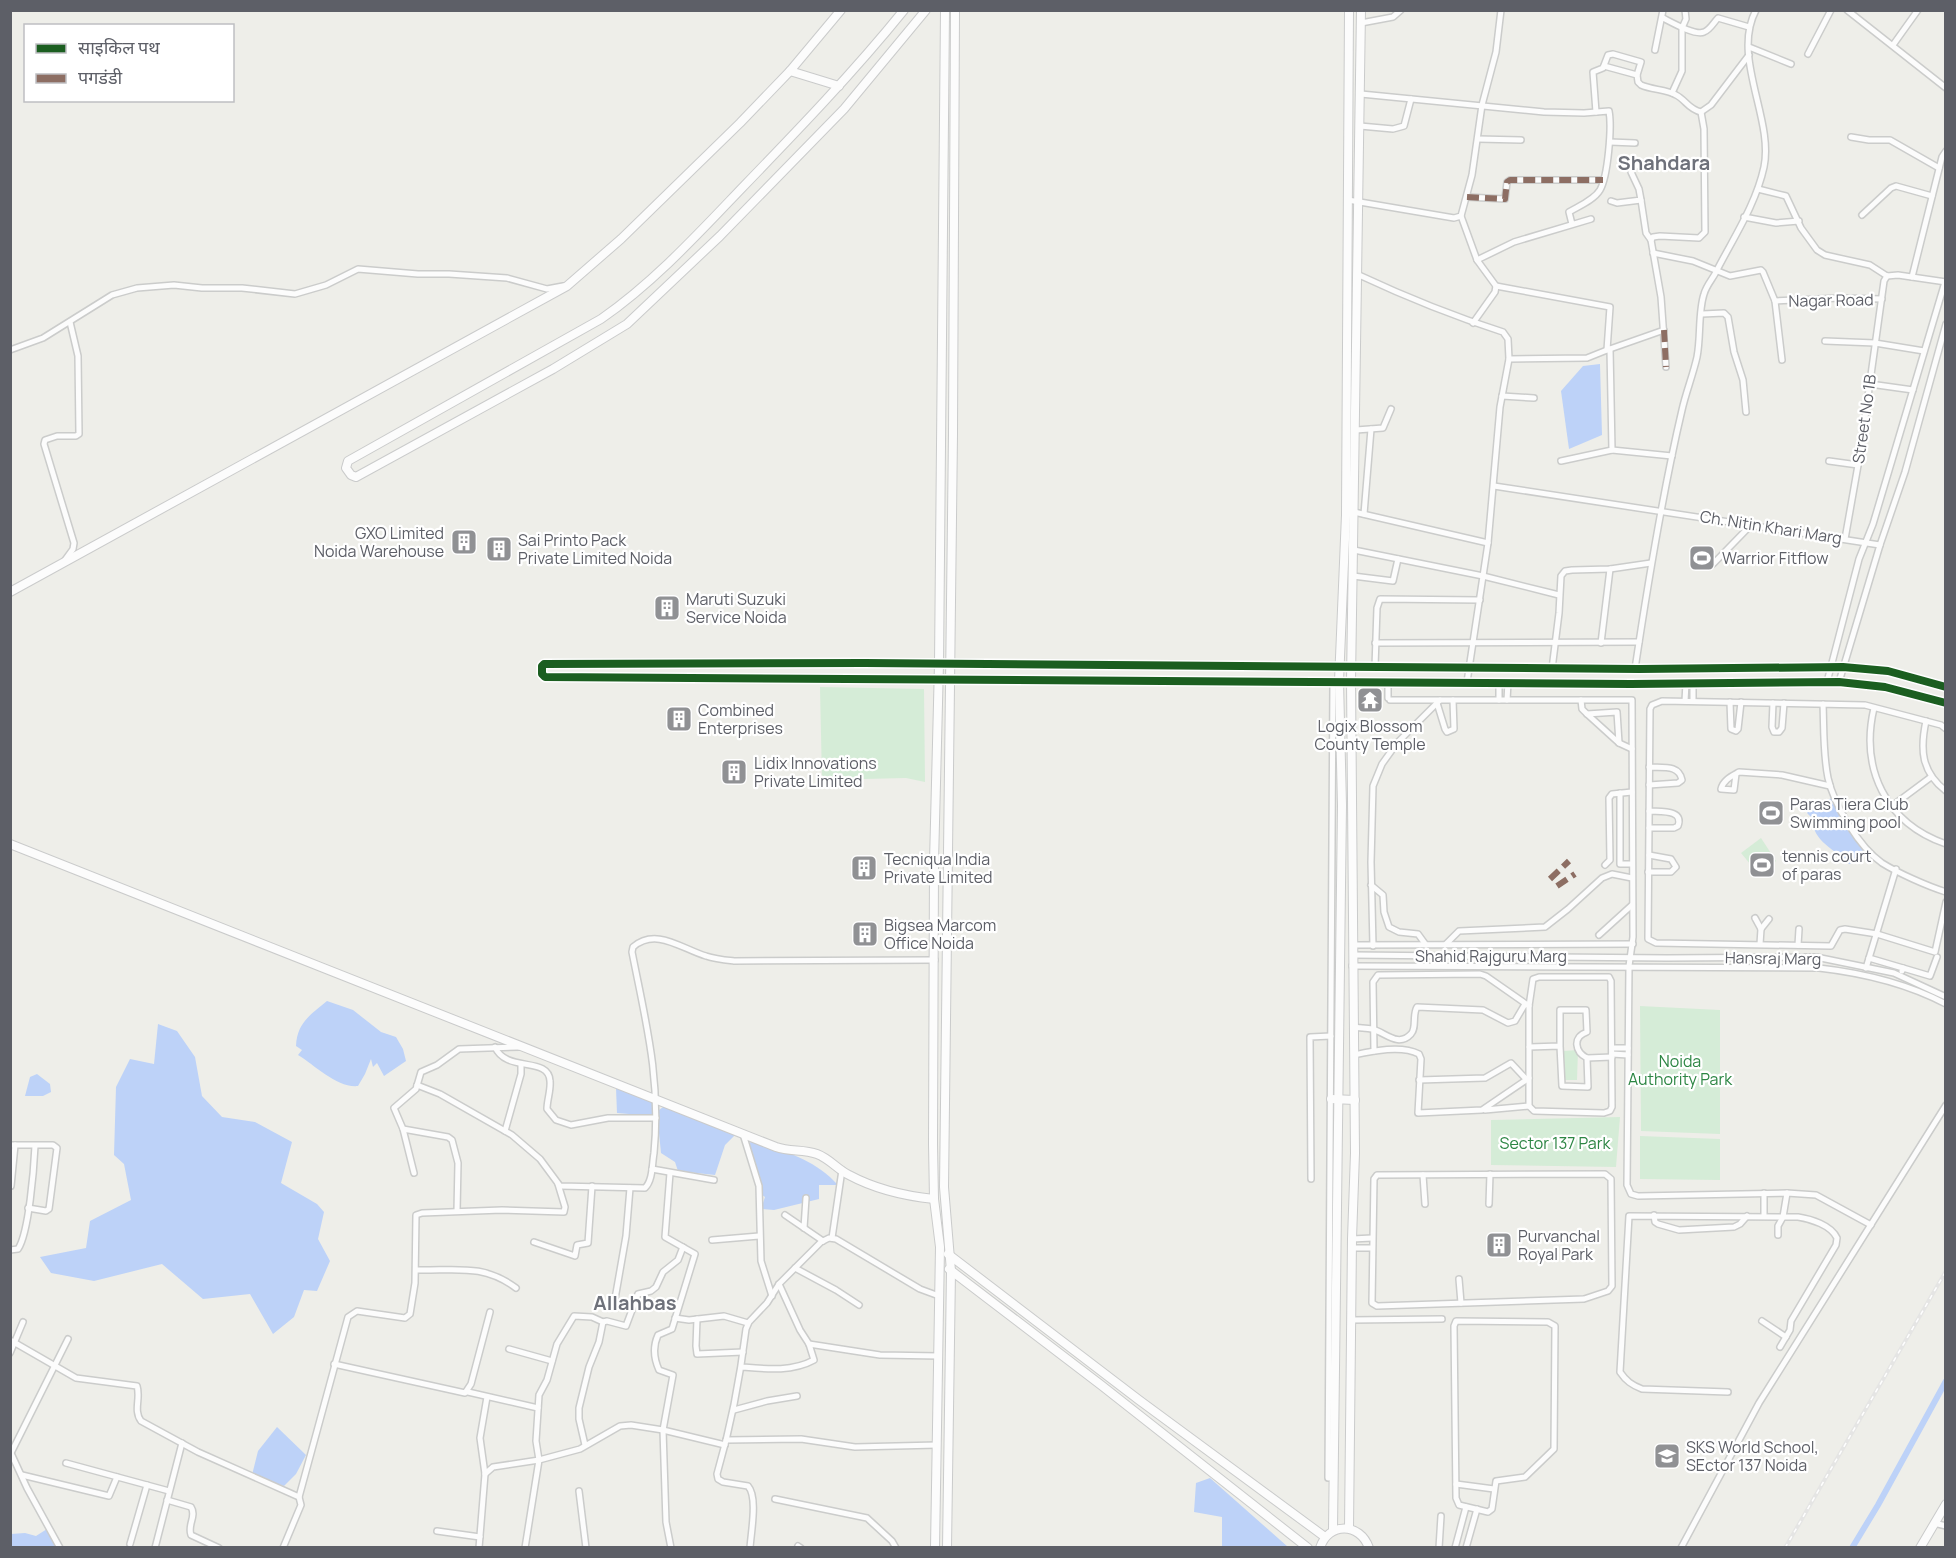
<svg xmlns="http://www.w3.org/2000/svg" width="1956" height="1558" font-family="Manrope,'Noto Sans Devanagari',sans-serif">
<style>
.green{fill:#d5ecd7}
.water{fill:#bdd2f8}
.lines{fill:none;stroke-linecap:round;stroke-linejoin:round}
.canal{stroke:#bdd2f8;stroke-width:6}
.street-casing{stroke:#cbcccb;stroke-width:8}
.secondary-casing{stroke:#cacbcb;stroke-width:10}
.street{stroke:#fcfcfc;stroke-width:5}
.secondary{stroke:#fcfcfc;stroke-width:8}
.rail-casing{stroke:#e5e5e4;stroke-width:4}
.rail{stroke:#fff;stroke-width:1.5;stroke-dasharray:4.5;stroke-linecap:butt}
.quiet{stroke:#8d6e63;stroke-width:6;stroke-dasharray:12 6;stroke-linecap:butt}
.cycleway-casing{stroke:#fff;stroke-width:11}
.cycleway{stroke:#1b5e20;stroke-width:8}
.labels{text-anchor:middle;stroke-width:4.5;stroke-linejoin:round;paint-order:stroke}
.street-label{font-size:16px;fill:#5d5f67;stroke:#fff}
.poi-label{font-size:16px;fill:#5d5f67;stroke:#fff;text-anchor:start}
.park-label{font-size:16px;fill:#2d8644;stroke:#fff}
.quarter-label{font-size:20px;font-weight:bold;fill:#6e717a;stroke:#fff}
</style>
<rect width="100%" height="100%" fill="#eeeee9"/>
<!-- green -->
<g class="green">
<path d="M820 687 924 689 925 782 906 778 822 780Z"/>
<path d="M1761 838 1776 861 1756 877 1749 869 1768 851 1751 865 1741 853Z"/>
<path d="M1640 1006 1720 1010V1134L1641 1131Z"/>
<path d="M1578 1050 1577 1080H1564L1563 1051Z"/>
<path d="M1620 1117 1616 1167 1491 1165V1120Z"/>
<path d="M1640 1136 1720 1139V1180L1640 1179Z"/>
</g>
<!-- water -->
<g class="water">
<path d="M1600 364 1602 435 1569 449 1561 391 1583 366Z"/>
<path d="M1832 798 1843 820 1865 850 1858 852 1861 858 1856 855 1857 861 1849 864C1837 850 1811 841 1813 819L1807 813 1810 807Z"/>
<path d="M327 1001 353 1010 381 1032 396 1037 403 1049 406 1061 384 1076 377 1063 373 1067 371 1059 365 1074 358 1086C337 1088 316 1066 298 1055L302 1050 296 1046C297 1023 310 1015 327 1001Z"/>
<path d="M158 1024 177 1031 195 1057 202 1096 222 1117 255 1122 292 1142 281 1183 317 1204 324 1212 318 1239 330 1261 317 1291 304 1290 294 1317 273 1334 250 1294 203 1299 162 1264 94 1281 51 1273 40 1257 86 1248 90 1221 131 1200 124 1164 114 1155 116 1087 130 1059 154 1064Z"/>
<path d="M37 1074 50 1084 51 1092 43 1096H25L30 1077Z"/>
<path d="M616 1088 654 1100 653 1116 617 1113Z"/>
<path d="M666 1105 736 1134 725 1145 715 1175 678 1171 675 1162 661 1153 658 1123 659 1110Z"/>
<path d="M755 1140C786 1152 816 1160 838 1185H819V1199L774 1210 761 1209 765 1197 759 1193 756 1169 749 1143Z"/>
<path d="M277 1427 306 1455 296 1474 284 1486 252 1475 258 1451Z"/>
<path d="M1210 1478 1288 1547H1222V1517L1194 1512 1196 1483Z"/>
<path d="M47 1529 58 1548H11V1534L25 1533 36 1536Z"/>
</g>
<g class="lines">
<!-- canal -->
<path class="canal" d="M1852 1548 1878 1505 1946 1381"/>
<defs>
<g id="street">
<path d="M1847 10 1946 88"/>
<path d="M1663 18C1671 22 1695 36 1704 32 1710 30 1714 22 1718 18L1749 27"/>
<path d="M1361 23 1393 17 1401 10"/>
<path d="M1893 45 1918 10"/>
<path d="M1749 47 1791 64"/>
<path d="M1655 50 1663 10"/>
<path d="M1808 54 1831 10"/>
<path d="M1604 66 1637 75 1638 82 1641 85C1652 90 1666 89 1676 95 1686 100 1688 109 1701 112L1711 105 1749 55"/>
<path d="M1672 93 1682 71V28L1686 19 1685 10"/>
<path d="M1361 94 1544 112 1584 113 1609 111C1612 127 1608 176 1600 190 1594 200 1579 206 1569 212L1572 224"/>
<path d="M1596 112 1593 72 1603 68 1608 55 1613 54 1641 62 1637 75"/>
<path d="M1360 126 1393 129 1404 126 1411 99"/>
<path d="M1851 137 1869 140H1890L1939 168"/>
<path d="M1478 139 1521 140"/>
<path d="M1610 142 1635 143"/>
<path d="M1758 189 1786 196 1801 228 1817 250 1825 255 1870 265 1887 276"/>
<path d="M1467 197 1505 199 1507 182 1510 180H1603"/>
<path d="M1348 200 1454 218 1461 216 1472 175 1482 105 1496 52 1501 10"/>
<path d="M1641 200 1646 233 1651 240"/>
<path d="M1611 201 1617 203 1641 200 1639 189 1631 172 1634 167 1646 163"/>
<path d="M1862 215 1891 188 1896 186 1932 196"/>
<path d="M1461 216 1477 260 1496 286 1495 292 1473 323"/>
<path d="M1744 217 1776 223 1799 221"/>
<path d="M1653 253 1693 261 1730 276 1761 270 1763 272 1775 301 1840 298 1882 299"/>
<path d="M1477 260 1514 242 1591 219"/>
<path d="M1359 275C1406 297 1453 316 1503 332L1508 339 1509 359 1500 407 1488 543 1467 682"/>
<path d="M1887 276 1898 275 1946 282"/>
<path d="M1912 277 1942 157 1946 151"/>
<path d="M1496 286 1610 307 1607 350 1664 330"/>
<path d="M1775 301 1782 360"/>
<path d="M1702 314 1724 313 1728 317 1734 352 1743 380 1746 412"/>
<path d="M1825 341 1875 343 1924 351"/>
<path d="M10 350 43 338 112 295 137 288 174 285 202 288H242L295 294 326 285 358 269 418 274H449L507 278 547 289 563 286"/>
<path d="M1509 359 1587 358 1607 350"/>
<path d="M1666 367 1661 297 1651 240 1653 237 1660 236 1699 238 1705 232 1704 129 1701 112"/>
<path d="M1870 384 1913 390"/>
<path d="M1502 396 1534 398"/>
<path d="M1356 430 1383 428 1391 409"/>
<path d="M1612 450 1672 456"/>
<path d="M1561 461 1612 450 1610 349"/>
<path d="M1829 461 1858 465"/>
<path d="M1494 486 1880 545"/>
<path d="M1354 512 1488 543"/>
<path d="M1364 514 1371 429"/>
<path d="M1845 539 1860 454 1884 281 1887 276"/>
<path d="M1354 550 1483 576 1559 595"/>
<path d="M65 560 73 549 74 543 44 444 45 440 57 436H76L79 434 78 356 70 322"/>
<path d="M1713 564 1752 524"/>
<path d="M1353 576 1393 581 1398 559"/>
<path d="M1375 643 1639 642"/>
<path d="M1601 643 1610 569"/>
<path d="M1375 667 1377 608 1380 599 1480 600"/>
<path d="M1552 669 1559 613 1561 576 1565 571 1572 570 1610 569 1651 563"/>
<path d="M1635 669C1648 582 1662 495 1682 410 1686 392 1693 375 1697 357 1701 337 1698 312 1704 294 1707 284 1713 279 1717 270 1734 237 1756 204 1764 167 1774 119 1731 57 1756 10"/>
<path d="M1333 682 1328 1478 1334 1477"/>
<path d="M1499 682V700"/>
<path d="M1827 682 1859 559 1873 524 1945 282"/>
<path d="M1839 682 1880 545 1905 472 1946 324"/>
<path d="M1693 683V701"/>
<path d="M1388 698V682"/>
<path d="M1390 700H1440"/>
<path d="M1507 700H1632L1633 937 1629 966 1627 1185 1631 1194 1638 1196 1787 1193 1816 1195 1871 1225"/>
<path d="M1581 700 1582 709 1587 714 1619 743 1632 749"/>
<path d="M1685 701 1686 683"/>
<path d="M1730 702 1731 729 1736 731 1738 729 1741 702"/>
<path d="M1437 703 1445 729 1447 732 1454 729 1453 700"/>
<path d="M1773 703 1772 727 1774 732H1779L1782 728 1784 703"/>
<path d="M1823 704C1824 728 1823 754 1828 778 1834 805 1859 847 1882 863 1898 873 1927 886 1946 892"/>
<path d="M1874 708C1860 768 1885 823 1946 844"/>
<path d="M1587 714 1617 712 1619 743"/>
<path d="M1926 721C1920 749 1921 772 1946 791"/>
<path d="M1946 729 1941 725 1865 705 1662 701 1652 705 1650 709 1648 939 1656 943 1831 946 1840 930 1845 929 1877 934 1935 952 1946 902"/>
<path d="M1736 774 1734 790 1721 789C1723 780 1732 776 1739 772L1782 775 1830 786"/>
<path d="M1649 785 1678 783 1682 780C1679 764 1662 768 1649 767"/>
<path d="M1620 793V864H1632"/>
<path d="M1892 806 1931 777"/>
<path d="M1649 828H1674L1678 826C1684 809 1660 812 1649 811"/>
<path d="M1605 865 1610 860 1609 798 1612 794 1632 792"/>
<path d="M1648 872H1671L1676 867 1671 859 1649 855"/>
<path d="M1371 885 1383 895 1384 912 1389 927 1399 932 1418 934 1426 945"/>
<path d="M1755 918 1761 929"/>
<path d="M1599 935 1632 905"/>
<path d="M1760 944 1761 929 1769 919"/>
<path d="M1353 945 1633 944"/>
<path d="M1445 945 1459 931 1545 927 1568 909 1602 878 1612 874 1632 878"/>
<path d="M1798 945 1799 929"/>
<path d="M1373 946 1371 862 1373 786 1382 764 1397 743 1440 700H1507L1508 682"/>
<path d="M1353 955 1667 958 1816 957 1894 973 1946 997"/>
<path d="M1869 958 1903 968 1902 971"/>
<path d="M1352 966 1819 968C1863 973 1906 983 1946 1004"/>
<path d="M1866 968 1896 869"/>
<path d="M1903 968 1930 976 1937 957"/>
<path d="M1539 977H1609L1611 981 1612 1107 1610 1111 1604 1113 1534 1111 1529 1106V1006L1533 979Z"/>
<path d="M1353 1027C1359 1028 1366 1028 1372 1029 1385 1032 1398 1048 1411 1034 1417 1028 1412 1015 1417 1007L1483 1010 1508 1023 1515 1021 1525 1004"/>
<path d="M495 1047C506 1073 549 1056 550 1081 551 1090 547 1100 547 1109L556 1120 571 1125 608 1118H656"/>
<path d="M1529 1047 1560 1046 1562 1086 1588 1087 1587 1058C1575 1052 1572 1037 1587 1032L1586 1010H1560V1046"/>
<path d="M1612 1048H1628"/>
<path d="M1374 1051 1373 982 1378 975 1480 974 1486 976 1529 1006"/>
<path d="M1612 1054 1628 1055"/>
<path d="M1354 1055C1373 1051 1401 1045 1419 1054L1421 1059 1418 1113 1482 1110 1529 1078"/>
<path d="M1587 1058 1612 1057"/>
<path d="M1419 1080 1485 1078 1511 1063 1526 1079"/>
<path d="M417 1085 440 1094 512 1135 540 1159 560 1186 645 1188C653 1180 652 1164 654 1153 661 1079 646 1023 632 952L633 947C656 927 682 949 706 956 715 959 725 960 734 961L935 960"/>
<path d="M1485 1110 1529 1106"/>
<path d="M403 1129 414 1173"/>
<path d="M505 1131 521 1074V1065"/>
<path d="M743 1134 759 1186 761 1261 772 1296"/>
<path d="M10 1145H53L57 1148 49 1209 46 1211 28 1208"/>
<path d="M652 1169 714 1180"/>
<path d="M670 1173 665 1237 695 1254 672 1329 658 1335C653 1346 654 1359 659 1370L673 1375 663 1430 666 1522 671 1548"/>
<path d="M1605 1174 1611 1179 1612 1286 1608 1291 1584 1299 1377 1306 1372 1303 1374 1179 1377 1175Z"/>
<path d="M1423 1175 1425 1204"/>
<path d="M1311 1179 1310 1037 1331 1036"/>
<path d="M11 1186 15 1145"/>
<path d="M1489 1204 1490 1174"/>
<path d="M457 1211 458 1163 452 1140 448 1137 403 1129 394 1108 416 1089 421 1072 437 1065 459 1049 519 1047"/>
<path d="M785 1215 823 1241"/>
<path d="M1654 1215 1655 1222 1658 1224 1679 1230 1734 1227 1740 1224 1747 1216"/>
<path d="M1764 1216V1193"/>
<path d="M804 1228 806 1198"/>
<path d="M1778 1235V1226L1783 1217 1787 1193"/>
<path d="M832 1238 842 1170"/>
<path d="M1352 1239 1372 1238"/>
<path d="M712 1240 759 1236"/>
<path d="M534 1242 575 1256 577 1245 588 1243 592 1186"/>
<path d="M1352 1248H1372"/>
<path d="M10 1250 18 1249C29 1233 34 1167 35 1146"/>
<path d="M795 1268 836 1290 859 1305"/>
<path d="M416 1270C454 1271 483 1263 516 1288"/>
<path d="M1459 1279 1461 1303"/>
<path d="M615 1299 626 1236 630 1188"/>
<path d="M675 1318 689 1320 724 1316 748 1323"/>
<path d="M697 1319 696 1346 697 1354 743 1352"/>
<path d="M1351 1320 1442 1319"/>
<path d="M1456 1321 1548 1322 1555 1326 1554 1449 1525 1477 1496 1481 1492 1509 1488 1512 1459 1505 1456 1498 1454 1326Z"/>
<path d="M1762 1321 1786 1337"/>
<path d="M10 1340 76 1378 137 1386C141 1398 133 1410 141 1421L198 1452 299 1497 301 1505 283 1548"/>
<path d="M809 1344 880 1355 939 1356"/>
<path d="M509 1349 552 1361"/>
<path d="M10 1353 23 1322"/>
<path d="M334 1364 465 1393 471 1384 490 1312"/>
<path d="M742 1367C766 1369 792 1372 814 1360L809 1344 800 1330 779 1284"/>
<path d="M468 1392 538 1408"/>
<path d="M1728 1392 1642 1389C1632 1385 1626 1381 1620 1372L1629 1216 1798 1217C1811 1219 1831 1225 1837 1238L1836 1245 1791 1321 1790 1330 1780 1347"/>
<path d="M734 1410 767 1401 797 1396"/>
<path d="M726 1440 801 1439 855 1447 937 1445"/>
<path d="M585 1445 579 1419V1408L589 1367 599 1342 603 1322 607 1321 626 1326 638 1294 651 1291 656 1287 663 1272 678 1260 683 1247"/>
<path d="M10 1451 27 1488 60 1548"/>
<path d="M11 1453 68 1339"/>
<path d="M66 1463 169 1491"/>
<path d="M485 1474 493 1467 539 1460 536 1441 539 1395 547 1380 557 1344 574 1316 592 1317 603 1322"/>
<path d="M22 1475 109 1496 117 1477"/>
<path d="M1456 1484 1494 1489"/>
<path d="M579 1491 586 1548"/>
<path d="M299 1497 348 1317 357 1311 405 1318 410 1314 415 1283 416 1215 422 1213 502 1210 564 1212 565 1207 558 1184"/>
<path d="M775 1499 867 1518 892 1541 896 1548"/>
<path d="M167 1500 191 1507C197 1516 187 1525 191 1535L219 1548"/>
<path d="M1934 1523 1946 1526"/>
<path d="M437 1531 480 1537"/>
<path d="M130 1544 147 1485"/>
<path d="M798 1546 801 1548"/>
<path d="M155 1548 182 1443"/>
<path d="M479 1548 485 1474 480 1438 487 1397"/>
<path d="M525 1548 539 1460 580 1449 620 1426 631 1425 663 1430 725 1445"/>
<path d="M750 1548C751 1532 758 1497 748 1486L723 1482 718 1479 717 1474C731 1426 740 1379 746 1329L749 1322 767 1303 779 1284 821 1242 829 1238 836 1239 920 1289 939 1296"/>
<path d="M1439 1548 1441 1516"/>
<path d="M1455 1548 1466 1507"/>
<path d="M1466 1548 1477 1509"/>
<path d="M1681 1548 1759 1403 1946 1105"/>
</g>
<g id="secondary">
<path d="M904 10C853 73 797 131 741 189 698 234 653 283 601 319L348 461 346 468 351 475 356 477 553 369 627 324 720 236 844 109 926 10"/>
<path d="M790 71 839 86"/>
<path d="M10 592 567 286 621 239 740 123 790 71 841 10"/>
<path d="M1946 687 1888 671 1843 667 1639 669 865 663 544 664 542 666V674L545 677 1631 684 1839 682 1885 687 1946 703"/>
<path d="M10 844 776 1147C790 1152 803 1149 817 1154 830 1159 837 1169 849 1175 875 1189 905 1196 934 1199"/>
<path d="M1331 1099 1355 1100"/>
<path d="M948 1254 1139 1400 1325 1537"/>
<path d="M949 1269 1101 1385 1308 1548"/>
<path d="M1349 1528 1352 1239 1355 1153 1351 681 1361 10"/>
<path d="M1333 1530 1342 805 1339 681 1346 515 1349 10"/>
<path d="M935 1548 940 1247 934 1199 933 1144 934 862 939 664 945 10"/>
<path d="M947 1548 951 1271 944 1187 953 434 955 10"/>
<path d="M1320 1548C1328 1522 1360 1522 1369 1548"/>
<path d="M1920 1548 1946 1504"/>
</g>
</defs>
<!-- street casing -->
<use href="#street" class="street-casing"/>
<!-- secondary casing -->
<use href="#secondary" class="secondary-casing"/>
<!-- street -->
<use href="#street" class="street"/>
<!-- secondary -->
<use href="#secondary" class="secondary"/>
<defs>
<path id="rail" d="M1785 1548 1946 1271"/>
</defs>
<!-- rail casing -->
<use href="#rail" class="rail-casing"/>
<!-- rail -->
<use href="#rail" class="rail"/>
<!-- quiet -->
<g class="quiet">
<path d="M1467 197 1505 199 1507 182 1510 180H1603"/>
<path d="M1664 330 1666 367"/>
<path d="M1550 879 1569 861"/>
<path d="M1557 886 1575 874"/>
</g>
<defs>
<path id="cycleway" d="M1946 687 1888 671 1843 667 1639 669 865 663 544 664 542 666V674L545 677 1631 684 1839 682 1885 687 1946 703"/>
</defs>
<!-- cycleway casing -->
<use href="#cycleway" class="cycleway-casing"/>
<!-- cycleway -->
<use href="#cycleway" class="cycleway"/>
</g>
<!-- icons -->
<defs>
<symbol id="building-square" viewBox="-11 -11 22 22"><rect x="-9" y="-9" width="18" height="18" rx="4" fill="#909194" stroke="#fff"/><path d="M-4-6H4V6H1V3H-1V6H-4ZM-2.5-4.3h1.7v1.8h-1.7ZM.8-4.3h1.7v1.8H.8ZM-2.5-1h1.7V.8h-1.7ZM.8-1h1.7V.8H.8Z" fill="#fff"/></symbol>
<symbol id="stadium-square" viewBox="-11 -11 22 22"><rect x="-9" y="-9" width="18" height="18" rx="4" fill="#909194" stroke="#fff"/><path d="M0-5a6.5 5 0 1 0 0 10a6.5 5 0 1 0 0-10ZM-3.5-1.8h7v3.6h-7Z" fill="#fff"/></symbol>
<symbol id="temple-square" viewBox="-11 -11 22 22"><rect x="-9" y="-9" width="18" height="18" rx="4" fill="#909194" stroke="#fff"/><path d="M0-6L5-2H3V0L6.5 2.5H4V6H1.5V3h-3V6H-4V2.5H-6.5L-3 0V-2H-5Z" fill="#fff"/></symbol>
<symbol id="school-square" viewBox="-11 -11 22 22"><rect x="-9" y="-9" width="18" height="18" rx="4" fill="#909194" stroke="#fff"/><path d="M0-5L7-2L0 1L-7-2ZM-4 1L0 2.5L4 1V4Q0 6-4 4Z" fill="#fff"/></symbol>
</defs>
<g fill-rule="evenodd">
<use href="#building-square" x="449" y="527" width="30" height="30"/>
<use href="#building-square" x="484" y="534" width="30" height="30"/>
<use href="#stadium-square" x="1687" y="543" width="30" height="30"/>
<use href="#building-square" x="652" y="593" width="30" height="30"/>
<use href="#temple-square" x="1355" y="685" width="30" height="30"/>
<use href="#building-square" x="664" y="704" width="30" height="30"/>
<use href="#building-square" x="719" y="757" width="30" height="30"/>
<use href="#stadium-square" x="1756" y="798" width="30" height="30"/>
<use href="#stadium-square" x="1747" y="850" width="30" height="30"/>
<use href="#building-square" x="849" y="853" width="30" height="30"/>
<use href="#building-square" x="850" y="919" width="30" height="30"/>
<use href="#building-square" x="1484" y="1230" width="30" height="30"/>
<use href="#school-square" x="1652" y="1441" width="30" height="30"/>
</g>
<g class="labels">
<!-- street labels -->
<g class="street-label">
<text transform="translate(1831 300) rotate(-1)" y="6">Nagar Road</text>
<text transform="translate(1864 419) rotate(-82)" y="6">Street No 1B</text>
<text transform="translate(1771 527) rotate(9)" y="6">Ch. Nitin Khari Marg</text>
<text x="1491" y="962">Shahid Rajguru Marg</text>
<text transform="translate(1773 958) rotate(1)" y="6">Hansraj Marg</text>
</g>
<!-- poi labels -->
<g class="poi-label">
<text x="444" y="539" text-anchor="end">GXO Limited<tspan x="444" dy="18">Noida Warehouse</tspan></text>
<text x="518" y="546">Sai Printo Pack<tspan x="518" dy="18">Private Limited Noida</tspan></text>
<text x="1722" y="564">Warrior Fitflow</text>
<text x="686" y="605">Maruti Suzuki<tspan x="686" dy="18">Service Noida</tspan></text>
<text x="698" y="716">Combined<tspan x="698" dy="18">Enterprises</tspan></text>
<text x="1370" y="732" text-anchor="middle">Logix Blossom<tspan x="1370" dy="18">County Temple</tspan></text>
<text x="754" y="769">Lidix Innovations<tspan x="754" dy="18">Private Limited</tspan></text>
<text x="1790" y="810">Paras Tiera Club<tspan x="1790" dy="18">Swimming pool</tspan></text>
<text x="1782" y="862">tennis court<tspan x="1782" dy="18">of paras</tspan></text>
<text x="884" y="865">Tecniqua India<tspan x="884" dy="18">Private Limited</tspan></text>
<text x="884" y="931">Bigsea Marcom<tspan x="884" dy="18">Office Noida</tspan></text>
<text x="1518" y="1242">Purvanchal<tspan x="1518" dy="18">Royal Park</tspan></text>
<text x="1686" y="1453">SKS World School,<tspan x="1686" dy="18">SEctor 137 Noida</tspan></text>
</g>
<!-- park labels -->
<g class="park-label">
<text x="1680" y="1067">Noida<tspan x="1680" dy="18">Authority Park</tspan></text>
<text x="1555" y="1149">Sector 137 Park</text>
</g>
<!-- quarter labels -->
<g class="quarter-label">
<text x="1664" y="170">Shahdara</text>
<text x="635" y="1310">Allahbas</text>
</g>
</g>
<!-- border -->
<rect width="1956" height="1558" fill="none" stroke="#5d5f67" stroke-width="24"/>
<!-- legend -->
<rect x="24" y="24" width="210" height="78" fill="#ffffff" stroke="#bebfc2" stroke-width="1.5"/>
<rect x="36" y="44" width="30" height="9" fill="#1b5e20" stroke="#bebfc2" stroke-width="1.5"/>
<text x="78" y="54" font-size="18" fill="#5d5f67">साइकिल पथ</text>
<rect x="36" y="74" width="30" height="9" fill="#8d6e63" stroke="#bebfc2" stroke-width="1.5"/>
<text x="78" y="84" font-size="18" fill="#5d5f67">पगडंडी</text>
</svg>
